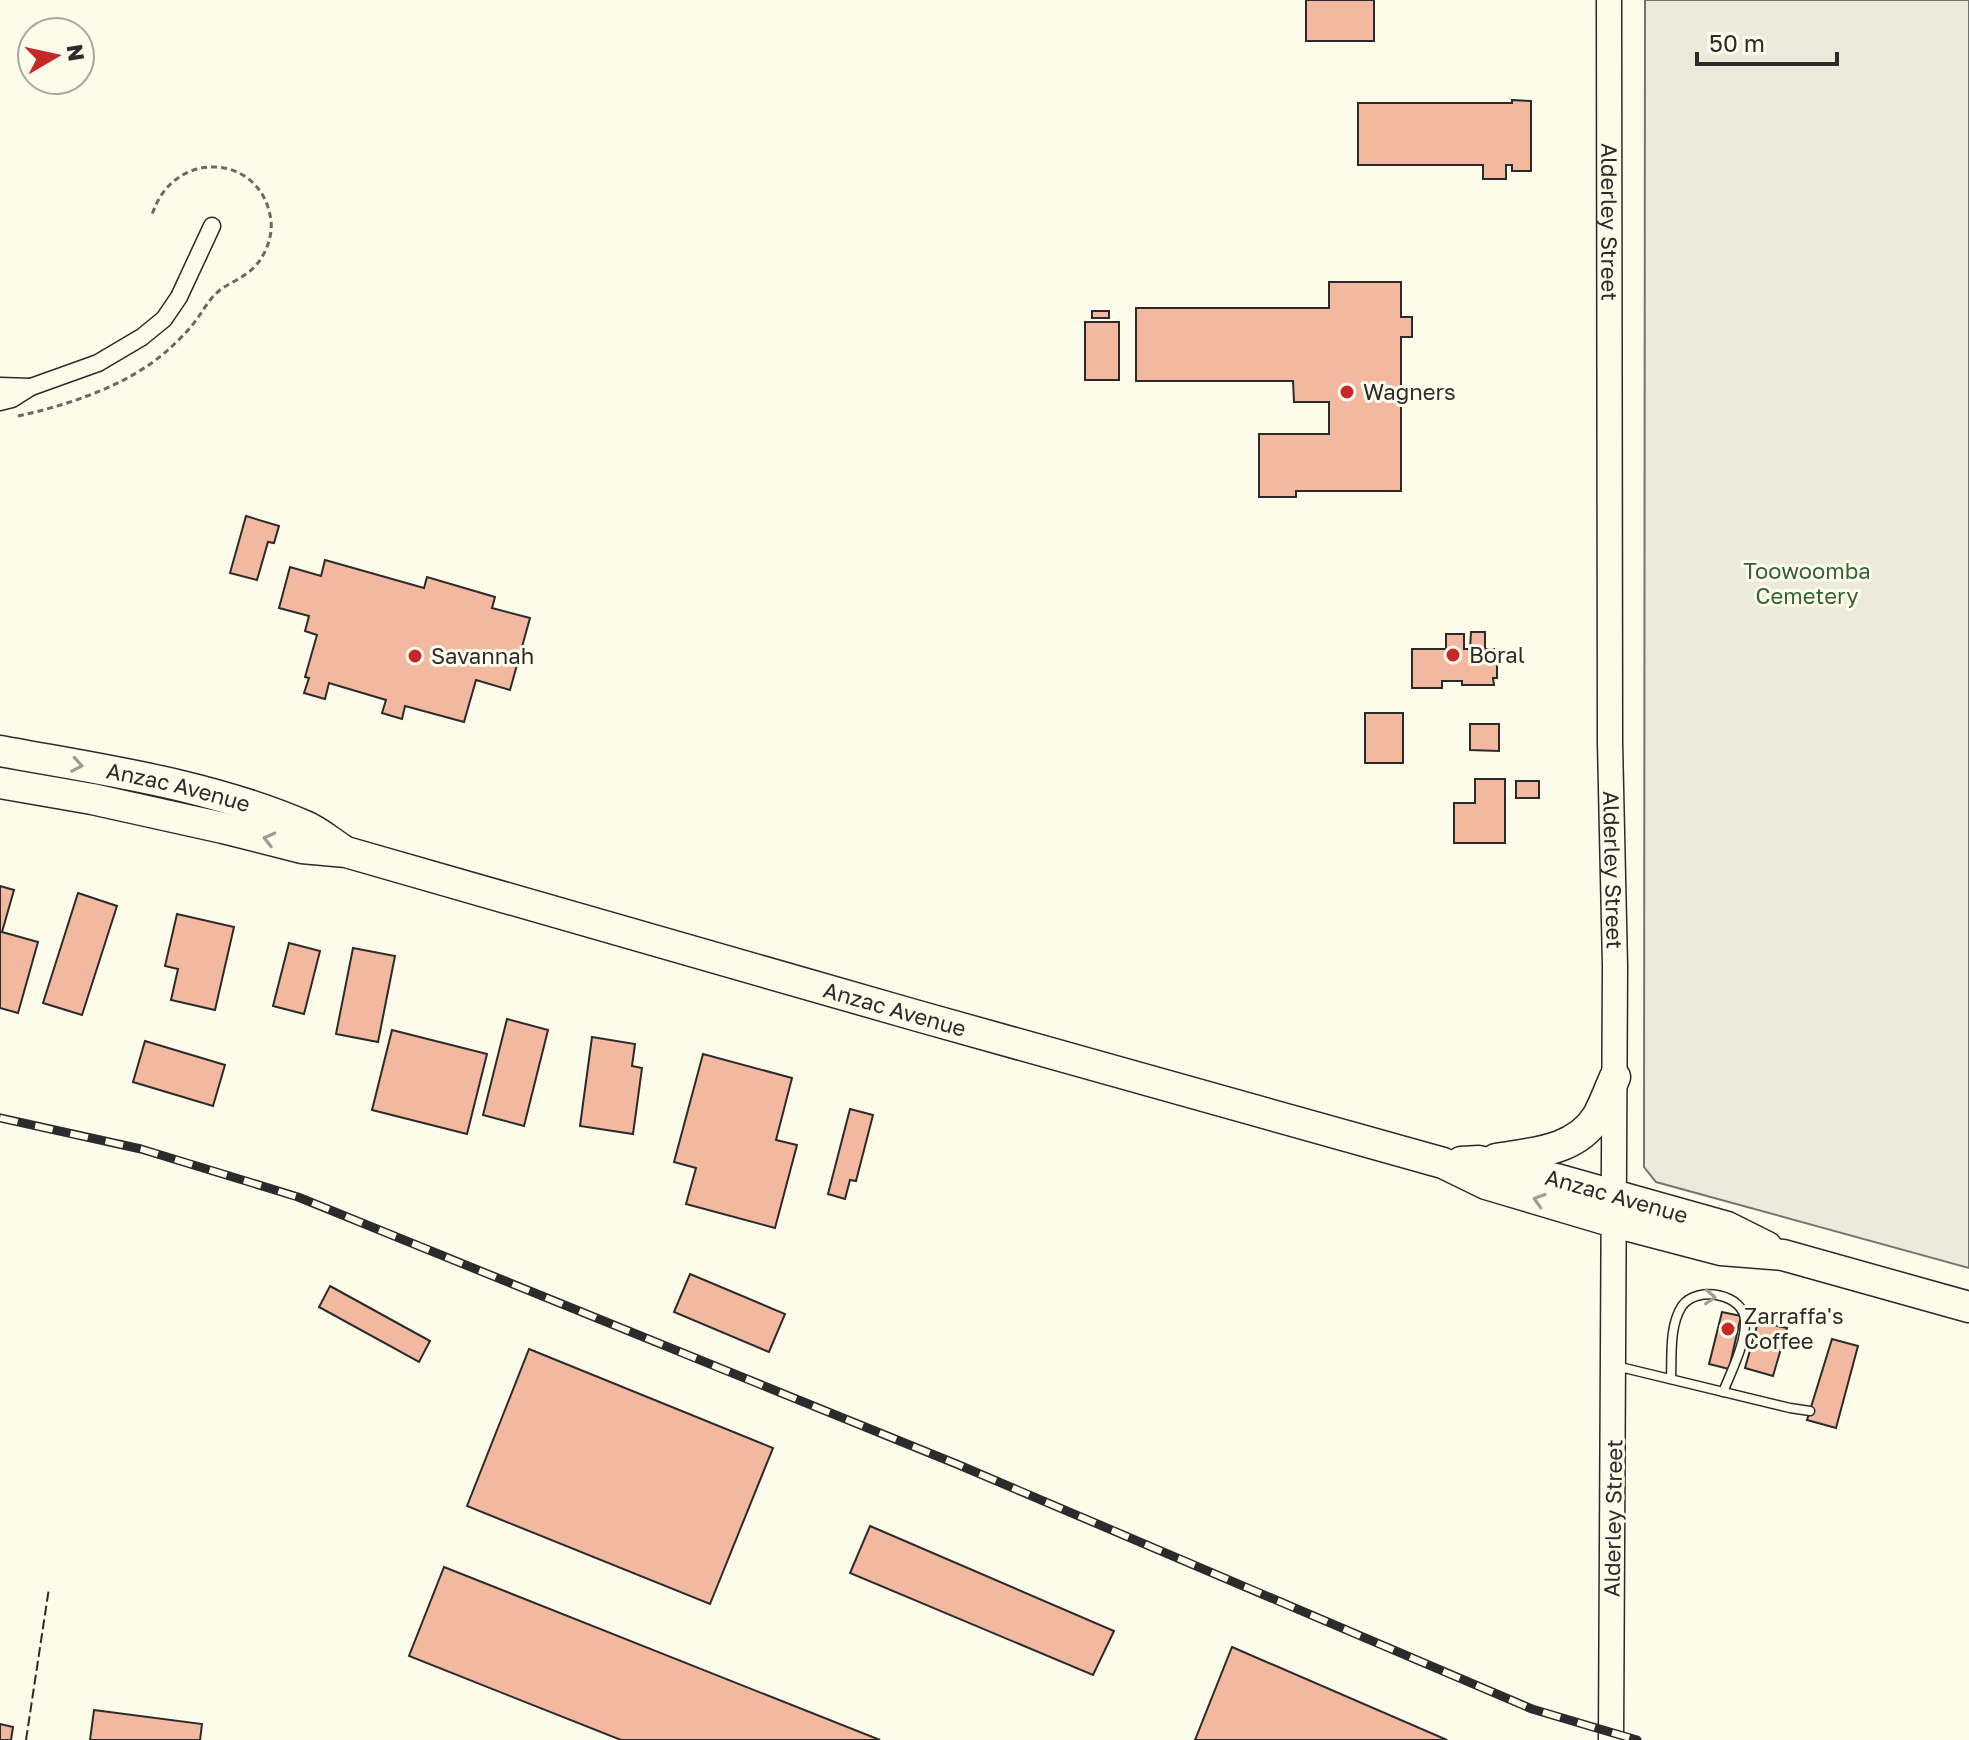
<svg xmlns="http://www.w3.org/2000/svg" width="1969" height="1740" font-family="'Golos Text',sans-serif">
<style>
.green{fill:#ecebdb;stroke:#74746e;stroke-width:2}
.building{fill:#f2b8a0;stroke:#2b2b2b;stroke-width:2}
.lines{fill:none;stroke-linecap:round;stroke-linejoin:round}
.lane-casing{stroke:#2b2b2b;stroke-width:11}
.street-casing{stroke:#2b2b2b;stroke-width:19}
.secondary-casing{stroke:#2b2b2b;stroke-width:27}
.highway-casing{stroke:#2b2b2b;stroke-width:33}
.path{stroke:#6a6964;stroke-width:3;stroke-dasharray:6 4;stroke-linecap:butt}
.lane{stroke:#fdfbea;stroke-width:8}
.street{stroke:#fdfbea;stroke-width:16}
.secondary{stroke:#fdfbea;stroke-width:24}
.highway{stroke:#fdfbea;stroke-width:30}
.rail-casing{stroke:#2b2b2b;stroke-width:9}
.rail{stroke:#fdfbea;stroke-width:6;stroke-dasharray:18;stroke-linecap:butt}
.fence{stroke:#2b2b2b;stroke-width:2;stroke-dasharray:10 4;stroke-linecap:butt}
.oneway{stroke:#9e9d94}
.poi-dot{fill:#c62828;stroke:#fdfbea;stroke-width:3}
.labels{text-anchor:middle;stroke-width:6;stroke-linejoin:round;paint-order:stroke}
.street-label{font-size:22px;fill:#2b2b2b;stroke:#fdfbea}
.poi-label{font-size:22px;fill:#2b2b2b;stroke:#fdfbea;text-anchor:start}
.park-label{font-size:22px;fill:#34623c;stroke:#fdfbea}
</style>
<rect width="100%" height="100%" fill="#fdfbea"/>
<!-- green -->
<path class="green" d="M1645 0H1969V1268L1656 1182 1644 1167Z"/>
<!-- building -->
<g class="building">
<rect x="1306" y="0" width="68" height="41"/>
<path d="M1512 100 1531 101V171H1512V165H1506V179H1483V165H1358V103H1512Z"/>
<path d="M1329 282H1401V317H1412V337H1401V491H1296V497H1259V434H1329V402H1294L1293 381H1136V308H1329Z"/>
<rect x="1092" y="311" width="17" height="7"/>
<rect x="1085" y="322" width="34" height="58"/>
<path d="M246 516 279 526 274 543 268 542 257 580 230 573Z"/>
<path d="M325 560 424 588 427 577 495 597 492 608 530 618 510 690 476 680 464 722 405 706 402 719 382 713 386 700 329 683 325 699 304 693 309 678 305 677 317 635 305 631 309 616 279 608 290 567 321 576Z"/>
<path d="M1471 632H1485V649H1494V660H1497V678H1493L1494 685H1462V681H1442V688H1412V649H1446V634H1464V649H1470Z"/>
<rect x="1365" y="713" width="38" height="50"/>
<path d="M1470 724H1499V751L1470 750Z"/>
<path d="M1475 779H1505V843H1454V803H1475Z"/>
<rect x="1516" y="781" width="23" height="17"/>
<path d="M0 886 14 890 2 932 38 942 18 1013 0 1008Z"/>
<path d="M78 893 117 906 82 1015 43 1003Z"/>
<path d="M177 914 234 927 215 1010 171 1000 178 969 165 966Z"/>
<path d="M289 943 320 951 304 1014 273 1006Z"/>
<path d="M353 948 395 956 378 1042 336 1034Z"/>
<path d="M507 1019 548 1030 524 1126 483 1115Z"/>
<path d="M392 1030 487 1054 467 1134 372 1110Z"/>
<path d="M592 1037 635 1044 632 1066 642 1068 633 1134 580 1126Z"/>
<path d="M145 1041 225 1065 213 1106 133 1082Z"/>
<path d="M703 1054 792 1078 776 1140 797 1145 775 1228 686 1204 696 1168 674 1162Z"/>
<path d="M850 1109 873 1115 856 1181 850 1180 845 1199 828 1194Z"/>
<path d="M690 1274 785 1314 769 1352 674 1312Z"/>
<path d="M330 1286 430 1341 419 1362 319 1307Z"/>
<path d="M1722 1312 1741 1316 1729 1369 1709 1364Z"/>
<path d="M1758 1322 1787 1328 1773 1376 1745 1368Z"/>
<path d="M1832 1339 1858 1346 1836 1428 1807 1420Z"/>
<path d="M529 1349 773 1448 710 1604 467 1506Z"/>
<path d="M870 1526 1114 1631 1093 1675 850 1573Z"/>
<path d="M444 1567 880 1740H621L409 1656Z"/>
<path d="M1232 1647 1447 1740H1195Z"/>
<path d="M94 1710 202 1724 200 1740H90Z"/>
<path d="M0 1724 13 1727 11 1740H0Z"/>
</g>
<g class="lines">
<defs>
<g id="lane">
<path d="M1616 1366 1790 1408 1810 1411"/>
<path d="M1671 1379C1672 1356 1669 1326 1682 1306 1697 1285 1745 1294 1745 1321 1746 1343 1731 1372 1723 1392"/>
</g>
<g id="street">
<path d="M0 386 31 387"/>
<path d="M0 402 12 399 31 387 98 363 142 337 164 319 179 297 212 226"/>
</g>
<g id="secondary">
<path id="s1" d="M1609 0 1610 743 1615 966 1611 1740"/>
</g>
<g id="highway">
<path id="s2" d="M0 751C103 770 208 784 305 826 317 831 329 841 341 849"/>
<path id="s3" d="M0 783 92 799 223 828 302 848 346 852 918 1016 1443 1163 1486 1184 1614 1222 1721 1250 1783 1255 1969 1307"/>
<path d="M1496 1159C1532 1153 1576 1151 1597 1117 1604 1105 1609 1090 1615 1077"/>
<path id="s4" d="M1461 1162 1479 1161 1556 1179 1727 1227 1767 1247"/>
</g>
</defs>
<!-- lane casing -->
<use href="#lane" class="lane-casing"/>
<!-- street casing -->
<use href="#street" class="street-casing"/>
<!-- secondary casing -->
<use href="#secondary" class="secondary-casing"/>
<!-- highway casing -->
<use href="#highway" class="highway-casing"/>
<!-- path -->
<path class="path" d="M18 416C69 405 129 385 168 350 178 341 189 330 197 319 204 309 210 298 220 290 228 284 238 280 246 274 262 264 273 240 271 221 263 153 173 147 152 215"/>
<!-- lane -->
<use href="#lane" class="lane"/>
<!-- street -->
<use href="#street" class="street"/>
<!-- secondary -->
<use href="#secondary" class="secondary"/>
<!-- highway -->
<use href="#highway" class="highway"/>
<defs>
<path id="rail" d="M0 1118 141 1149 298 1197 959 1465 1532 1709 1637 1740"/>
</defs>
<!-- rail casing -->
<use href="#rail" class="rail-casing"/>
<!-- rail -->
<use href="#rail" class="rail"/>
<!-- fence -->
<path class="fence" d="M26 1740 49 1588"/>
</g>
<!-- one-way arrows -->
<defs><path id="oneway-chevron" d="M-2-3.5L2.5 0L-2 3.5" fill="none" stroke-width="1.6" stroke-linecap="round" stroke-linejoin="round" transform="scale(2)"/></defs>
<g class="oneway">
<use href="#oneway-chevron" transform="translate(77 765) rotate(10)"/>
<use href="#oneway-chevron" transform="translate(269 839) rotate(-166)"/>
<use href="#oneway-chevron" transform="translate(1539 1200) rotate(-163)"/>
<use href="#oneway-chevron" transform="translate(1710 1297) rotate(3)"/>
</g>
<!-- markers -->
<g class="poi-dot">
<circle cx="1347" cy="392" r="8"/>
<circle cx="1453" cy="655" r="8"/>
<circle cx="415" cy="656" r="8"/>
<circle cx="1728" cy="1329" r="8"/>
</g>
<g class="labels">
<!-- street labels -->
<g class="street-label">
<text dy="8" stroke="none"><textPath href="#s1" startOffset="222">Alderley Street</textPath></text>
<text dy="8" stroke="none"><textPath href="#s2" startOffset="182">Anzac Avenue</textPath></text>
<text dy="8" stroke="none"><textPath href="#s1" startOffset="870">Alderley Street</textPath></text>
<text dy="8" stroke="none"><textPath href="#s3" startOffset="924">Anzac Avenue</textPath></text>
<text dy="8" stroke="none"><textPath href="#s4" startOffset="160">Anzac Avenue</textPath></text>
<text transform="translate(1613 1518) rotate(-89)" y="8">Alderley Street</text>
</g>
<!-- poi labels -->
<g class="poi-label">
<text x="1363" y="400">Wagners</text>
<text x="1469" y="663">Boral</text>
<text x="431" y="664">Savannah</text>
<text x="1744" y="1324">Zarraffa's<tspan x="1744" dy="25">Coffee</tspan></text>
</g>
<!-- park labels -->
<g class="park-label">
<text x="1807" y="579">Toowoomba<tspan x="1807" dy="25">Cemetery</tspan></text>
</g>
</g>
<!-- north arrow -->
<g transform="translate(56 56) rotate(81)"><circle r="38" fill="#fdfbea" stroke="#a9a89e" stroke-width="2"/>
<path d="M0-6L14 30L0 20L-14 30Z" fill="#c62828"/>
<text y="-12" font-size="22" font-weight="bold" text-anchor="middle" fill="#2b2b2b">N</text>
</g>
<!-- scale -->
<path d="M1697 52v12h140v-12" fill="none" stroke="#2b2b2b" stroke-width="4"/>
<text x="1709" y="52" font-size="24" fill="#2b2b2b" stroke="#fdfbea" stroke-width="6" paint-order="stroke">50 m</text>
</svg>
